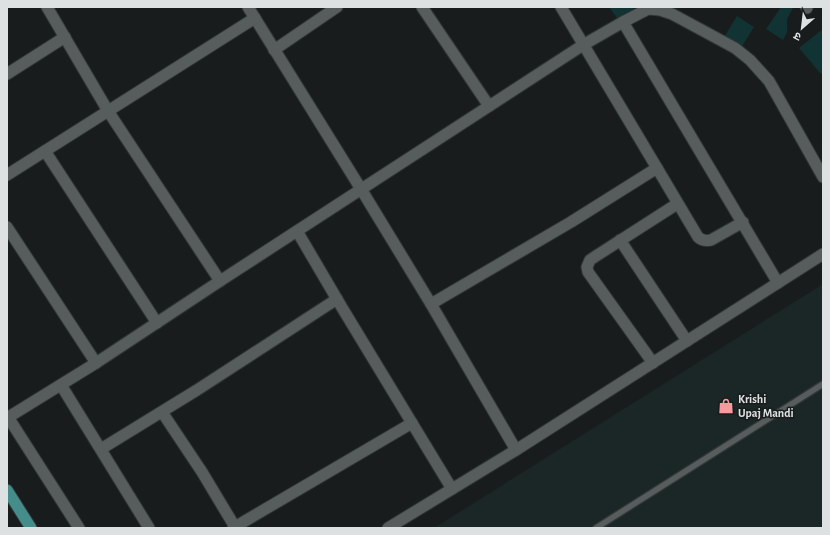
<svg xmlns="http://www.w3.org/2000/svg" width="830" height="535" font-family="'Alegreya Sans','Noto Sans Devanagari',sans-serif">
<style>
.built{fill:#1b2626}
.building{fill:#123333}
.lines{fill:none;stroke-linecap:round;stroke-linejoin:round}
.service-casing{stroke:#343737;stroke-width:8}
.minor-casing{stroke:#343737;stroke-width:13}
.tertiary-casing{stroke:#343737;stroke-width:13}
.primary-casing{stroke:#343737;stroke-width:13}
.service{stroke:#575c5c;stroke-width:5.5}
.minor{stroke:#575c5c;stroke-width:11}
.tertiary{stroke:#575c5c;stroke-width:11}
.primary{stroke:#448d8b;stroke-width:11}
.labels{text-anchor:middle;stroke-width:3;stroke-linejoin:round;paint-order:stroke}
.poi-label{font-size:12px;font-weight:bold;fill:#dee1e1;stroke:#181c1c;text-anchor:start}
</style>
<rect width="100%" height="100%" fill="#181c1c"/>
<!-- built -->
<path class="built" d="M823 284V528H434Z"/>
<!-- building -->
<g class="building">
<path d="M609 7H632L635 11 619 21Z"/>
<path d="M781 7H791L793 8 787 19V32L783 40 766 29Z"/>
<path d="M737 16 754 27 741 48 724 37Z"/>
<path d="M823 29V72L821 74 799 48Z"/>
</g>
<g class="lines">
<defs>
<path id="service" d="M596 528 823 384"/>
<g id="minor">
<path d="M47 7 108 111 220 281"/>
<path d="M248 7 361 189 431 304 516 450"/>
<path d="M422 7 489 106"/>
<path d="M806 7 807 8"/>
<path d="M623 22 778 283"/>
<path d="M274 50 337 7"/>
<path d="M7 74 65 37"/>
<path d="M45 151 157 323"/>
<path d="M657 168 698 237C702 241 706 241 711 240L743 222"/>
<path d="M7 175 255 18"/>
<path d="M7 227 96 363"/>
<path d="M297 231 341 306 452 489"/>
<path d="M620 240 687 341"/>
<path d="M431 304 571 222 657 168 561 7"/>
<path d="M653 363 588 272 587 267 590 260 596 256 677 204"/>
<path d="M61 385 149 528"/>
<path d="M162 412 202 472 235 527"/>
<path d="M8 417 79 528"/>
<path d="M7 418 96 363 220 281 583 45 623 22 648 9 660 10 672 14 735 48 750 60 769 81 823 177"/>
<path d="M101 449 197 390 337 299"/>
<path d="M233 528 412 423"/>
</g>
<path id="tertiary" d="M388 528 516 450 823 254"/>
<path id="primary" d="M7 490 31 528"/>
</defs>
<!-- service casing -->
<use href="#service" class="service-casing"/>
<!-- minor casing -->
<use href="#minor" class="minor-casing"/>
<!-- tertiary casing -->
<use href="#tertiary" class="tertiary-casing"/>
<!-- primary casing -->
<use href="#primary" class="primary-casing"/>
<!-- service -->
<use href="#service" class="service"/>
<!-- minor -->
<use href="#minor" class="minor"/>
<!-- tertiary -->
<use href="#tertiary" class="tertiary"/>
<!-- primary -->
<use href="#primary" class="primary"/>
</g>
<!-- icons -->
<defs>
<symbol id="shop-bare" viewBox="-9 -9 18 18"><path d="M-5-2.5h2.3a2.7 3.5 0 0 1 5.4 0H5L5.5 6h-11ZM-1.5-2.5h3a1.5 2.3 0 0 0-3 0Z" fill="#f59b9d" stroke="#181c1c" stroke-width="2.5" paint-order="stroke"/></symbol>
</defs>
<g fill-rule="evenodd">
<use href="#shop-bare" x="715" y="395" width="22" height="22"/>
</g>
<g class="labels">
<!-- poi labels -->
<g class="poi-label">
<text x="738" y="403">Krishi<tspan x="738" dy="14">Upaj Mandi</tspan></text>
</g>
</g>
<!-- border -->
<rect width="830" height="535" fill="none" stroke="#dee1e1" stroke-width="16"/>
<!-- north arrow -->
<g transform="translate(802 28) rotate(208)" stroke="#181c1c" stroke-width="3" paint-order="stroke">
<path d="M0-3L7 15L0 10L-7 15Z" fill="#dee1e1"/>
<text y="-6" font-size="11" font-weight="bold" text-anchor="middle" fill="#dee1e1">उ</text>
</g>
</svg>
